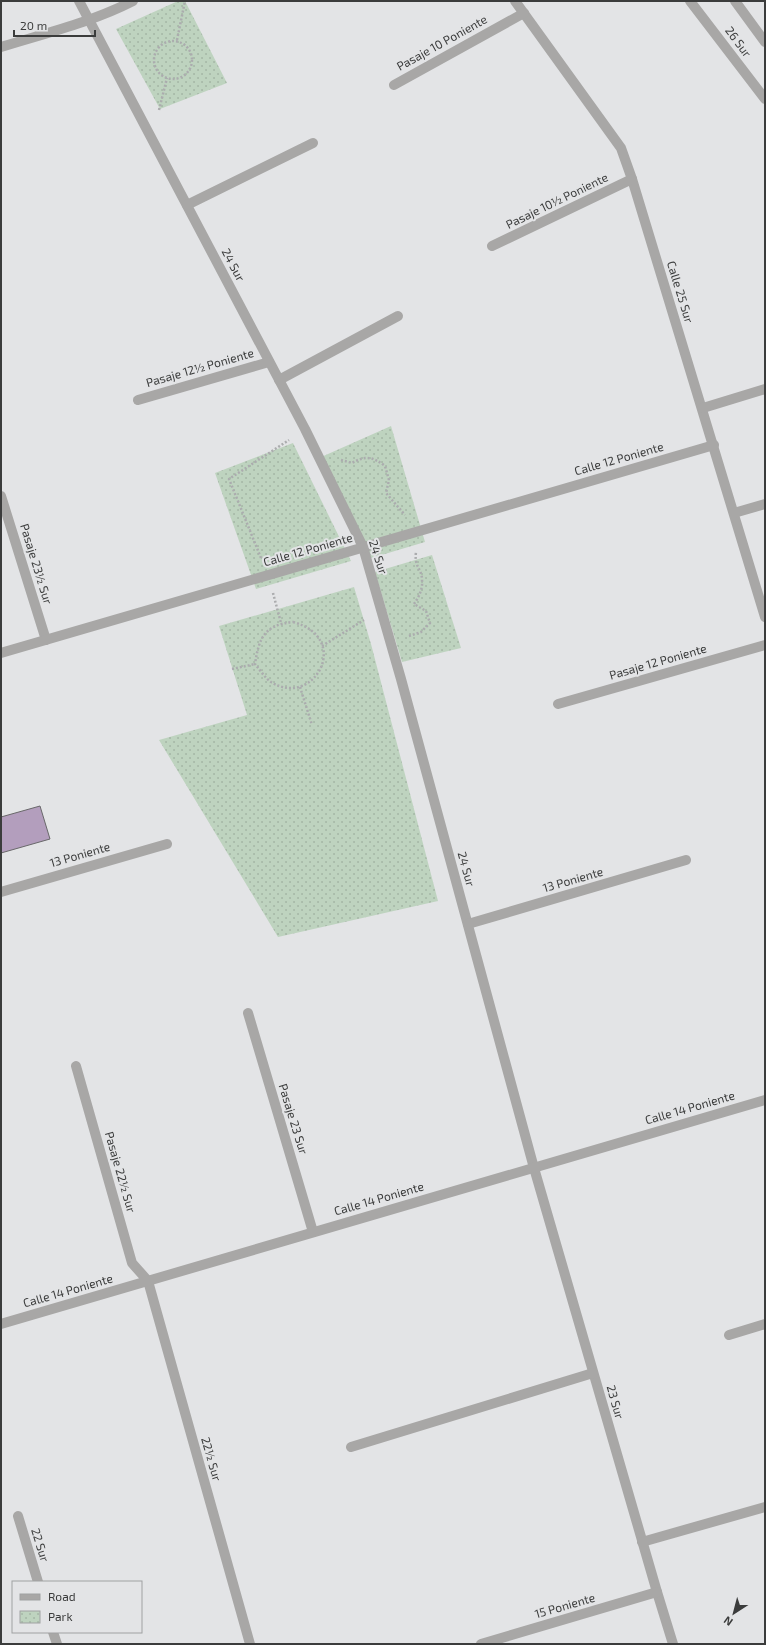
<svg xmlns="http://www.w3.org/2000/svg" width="766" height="1645" font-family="'Exo 2',sans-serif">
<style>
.park{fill:url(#park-dots)}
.building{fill:#b39ebd;stroke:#69686a}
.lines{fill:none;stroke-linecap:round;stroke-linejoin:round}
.path{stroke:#abacae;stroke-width:2.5;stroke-dasharray:2 2;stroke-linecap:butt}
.minor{stroke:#a8a7a6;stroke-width:10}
.labels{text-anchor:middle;stroke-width:4;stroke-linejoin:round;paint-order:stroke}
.street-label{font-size:12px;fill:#3b3c3c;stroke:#e3e4e6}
</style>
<defs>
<pattern id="park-dots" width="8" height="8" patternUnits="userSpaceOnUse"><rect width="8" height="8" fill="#bed3bf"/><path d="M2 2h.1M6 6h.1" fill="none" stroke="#a4b6a5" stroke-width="1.8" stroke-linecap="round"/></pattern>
</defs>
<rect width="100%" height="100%" fill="#e3e4e6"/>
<!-- park -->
<g class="park">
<path d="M178 1H185L227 83 160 109 116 29Z"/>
<path d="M391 426 425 542 368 559 319 458Z"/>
<path d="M293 443 351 561 256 589 215 473Z"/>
<path d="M432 555 461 648 402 662 375 572Z"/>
<path d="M354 587 371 644 438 901 278 937 159 740 247 715 219 626Z"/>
</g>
<!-- building -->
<path class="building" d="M40 806 50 839 1 853V817Z"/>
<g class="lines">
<!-- path -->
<g class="path">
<path d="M177 40 185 1"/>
<circle cx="173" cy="60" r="19"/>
<path d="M159 110 167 78"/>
<path d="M341 460 352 463C366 455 373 457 385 466L389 480 386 493 405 515"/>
<path d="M261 558 229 479 289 440"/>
<path d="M273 593 281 623"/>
<path d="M293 622C353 638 314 709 271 682 265 678 260 670 255 664 259 638 264 625 293 622Z"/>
<path d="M409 636 421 632 430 623 426 611 414 604C419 597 423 588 422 580 422 568 414 568 416 552"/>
<path d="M322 646 364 620"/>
<path d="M232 669 255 664"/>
<path d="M300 687 312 725"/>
</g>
<!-- minor -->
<g class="minor">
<path d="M79 1 305 429 363 547 401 679 534 1168 657 1592 673 1644"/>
<path d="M515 1 621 148 632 179 765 617"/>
<path d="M690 1 765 99"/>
<path d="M735 1 765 42"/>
<path d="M1 47C46 33 92 22 133 1"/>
<path d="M394 85 524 13"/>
<path d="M187 205 313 143"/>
<path d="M492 246 632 179"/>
<path d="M279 380 398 316"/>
<path d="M138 400 269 362"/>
<path d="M703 408 765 389"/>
<path d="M1 496 46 640"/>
<path d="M734 513 765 504"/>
<path d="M1 653 714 445"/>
<path d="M558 704 765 645"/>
<path d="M1 892 167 844"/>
<path d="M468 924 686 860"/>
<path d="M248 1013 313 1232"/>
<path d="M76 1066 132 1263 148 1281 250 1644"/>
<path d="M1 1324 765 1100"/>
<path d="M729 1335 765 1324"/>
<path d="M351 1447 593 1373"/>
<path d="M18 1516 38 1582"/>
<path d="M642 1542 765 1507"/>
<path d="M53 1632 57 1644"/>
<path d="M481 1644 657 1592"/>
</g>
</g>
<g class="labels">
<!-- street labels -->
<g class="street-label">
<text transform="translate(738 42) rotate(53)" y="4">26 Sur</text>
<text transform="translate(442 43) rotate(-29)" y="4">Pasaje 10 Poniente</text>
<text transform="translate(557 201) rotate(-26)" y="4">Pasaje 10½ Poniente</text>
<text transform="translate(233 265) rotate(62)" y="4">24 Sur</text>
<text transform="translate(680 292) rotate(73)" y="4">Calle 25 Sur</text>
<text transform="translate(200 368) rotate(-16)" y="4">Pasaje 12½ Poniente</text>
<text transform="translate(619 459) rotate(-16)" y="4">Calle 12 Poniente</text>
<text transform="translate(308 550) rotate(-16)" y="4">Calle 12 Poniente</text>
<text transform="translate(378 557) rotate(72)" y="4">24 Sur</text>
<text transform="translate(36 564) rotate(73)" y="4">Pasaje 23½ Sur</text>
<text transform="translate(658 662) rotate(-16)" y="4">Pasaje 12 Poniente</text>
<text transform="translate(80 855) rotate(-16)" y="4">13 Poniente</text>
<text transform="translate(466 869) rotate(75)" y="4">24 Sur</text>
<text transform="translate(573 880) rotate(-16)" y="4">13 Poniente</text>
<text transform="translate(690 1108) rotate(-16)" y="4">Calle 14 Poniente</text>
<text transform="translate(293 1119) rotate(73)" y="4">Pasaje 23 Sur</text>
<text transform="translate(120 1172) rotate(74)" y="4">Pasaje 22½ Sur</text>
<text transform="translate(379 1199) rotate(-16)" y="4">Calle 14 Poniente</text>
<text transform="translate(68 1291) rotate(-16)" y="4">Calle 14 Poniente</text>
<text transform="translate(615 1402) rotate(74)" y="4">23 Sur</text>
<text transform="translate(211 1459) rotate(74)" y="4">22½ Sur</text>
<text transform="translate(40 1545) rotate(73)" y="4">22 Sur</text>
<text transform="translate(565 1606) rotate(-16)" y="4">15 Poniente</text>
</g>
</g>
<!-- border -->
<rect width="766" height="1645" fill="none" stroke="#3b3c3c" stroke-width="4"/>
<!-- legend -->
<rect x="12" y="1581" width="130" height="52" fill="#e3e4e6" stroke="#a0a1a2"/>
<rect x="20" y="1594" width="20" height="6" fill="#a8a7a6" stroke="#a0a1a2"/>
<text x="48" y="1601" font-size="12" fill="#3b3c3c">Road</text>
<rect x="20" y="1611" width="20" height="12" fill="url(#park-dots)" stroke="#a0a1a2"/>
<text x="48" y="1621" font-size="12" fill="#3b3c3c">Park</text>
<!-- north arrow -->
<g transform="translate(734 1613) rotate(216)" stroke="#e3e4e6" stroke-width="3" paint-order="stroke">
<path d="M0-3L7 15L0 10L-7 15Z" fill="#3b3c3c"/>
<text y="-6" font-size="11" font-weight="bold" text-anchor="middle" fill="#3b3c3c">N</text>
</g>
<!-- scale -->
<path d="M14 30v6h81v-6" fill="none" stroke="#3b3c3c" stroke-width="2"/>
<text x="20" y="30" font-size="12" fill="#3b3c3c" stroke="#e3e4e6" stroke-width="3" paint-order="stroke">20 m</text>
</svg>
